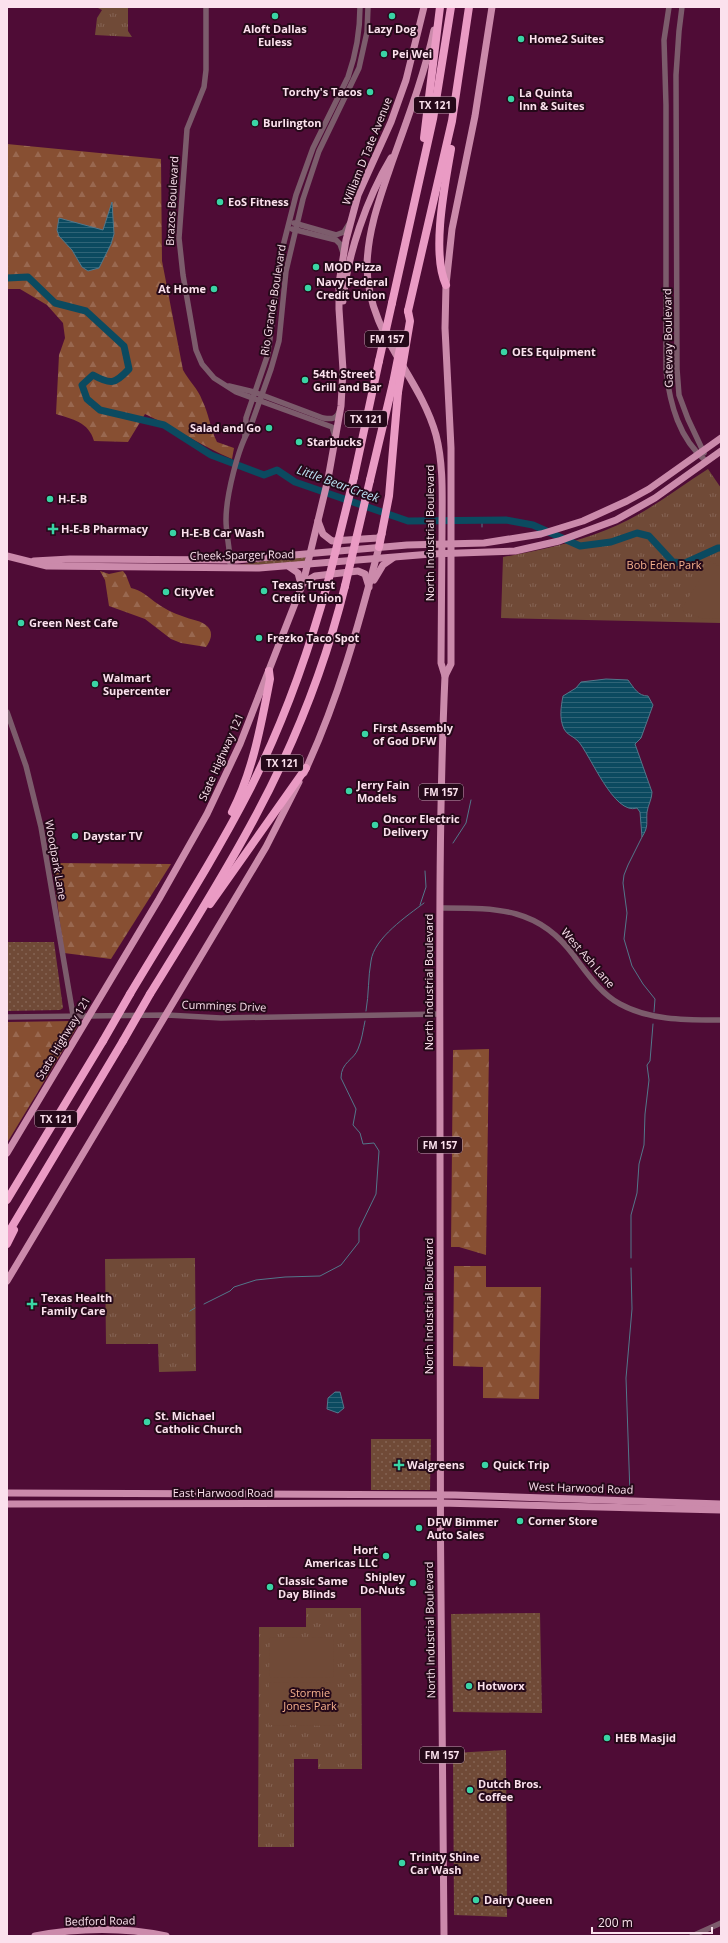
<svg xmlns="http://www.w3.org/2000/svg" width="728" height="1943" font-family="'Open Sans',sans-serif">
<style>
.grass{fill:url(#grass-dots)}
.forest{fill:url(#forest-firs)}
.park{fill:url(#park-tufts)}
.pitch{fill:#704a37}
.water{fill:url(#water-rules);stroke:#53778a}
.lines{fill:none;stroke-linecap:round;stroke-linejoin:round}
.stream{stroke:#53778a;stroke-width:1}
.river{stroke:#0b4a60;stroke-width:7}
.minor{stroke:#7c5c6c;stroke-width:5.5}
.major{stroke:#cb8aab;stroke-width:7}
.highway{stroke:#ea9bc4;stroke-width:8}
.highway-bridge{stroke:#ea9bc4;stroke-width:8}
.poi-dot{fill:#3ad4a5;stroke:#250919;stroke-width:1.5}
.labels{text-anchor:middle;stroke-width:4;stroke-linejoin:round;paint-order:stroke}
.shield{fill:#250919;stroke:#bba0ad;stroke-width:1}
.shield-label{font-size:10px;font-weight:bold;fill:#fbe1ed}
.poi-label{font-size:11px;font-weight:bold;fill:#fbe1ed;stroke:#250919;text-anchor:start}
.street-label{font-size:11px;fill:#fbe1ed;stroke:#250919}
.park-label{font-size:11px;fill:#f5b08d;stroke:#250919}
.water-label{font-size:12px;font-style:italic;fill:#bce3f4;stroke:#250919}
</style>
<defs>
<pattern id="grass-dots" width="8" height="8" patternUnits="userSpaceOnUse"><rect width="8" height="8" fill="#704a37"/><path d="M2 2h.1M6 6h.1" fill="none" stroke="#856454" stroke-width="1.8" stroke-linecap="round"/></pattern>
<pattern id="forest-firs" width="22" height="20" patternUnits="userSpaceOnUse"><rect width="22" height="20" fill="#874f32"/><path d="M5 1l3.5 6h-7zM16 11l3.5 6h-7z" fill="#996850"/></pattern>
<pattern id="park-tufts" width="24" height="20" patternUnits="userSpaceOnUse"><rect width="24" height="20" fill="#704a37"/><path d="M3 7l-1-3M5 7V3M7 7l1-3M15 17l-1-3M17 17v-4M19 17l1-3" fill="none" stroke="#856454"/></pattern>
<pattern id="water-rules" width="6" height="5" patternUnits="userSpaceOnUse"><rect width="6" height="5" fill="#0b4a60"/><path d="M0 2.5h6" fill="none" stroke="#2f6477"/></pattern>
</defs>
<rect width="100%" height="100%" fill="#4f0c36"/>
<!-- grass -->
<g class="grass">
<path d="M293 557H305L306 562 294 564 237 565Z"/>
<path d="M7 942H54L63 1008 60 1010 7 1011Z"/>
<path d="M371 1439H431L430 1490H371Z"/>
<path d="M540 1613 542 1713 453 1712 451 1614Z"/>
<path d="M506 1750 507 1917 454 1915 453 1753Z"/>
</g>
<!-- forest -->
<g class="forest">
<path d="M7 144 161 159 162 261 183 370C189 381 198 389 202 400 209 414 210 428 217 442L234 448 232 459C202 446 175 428 145 414L128 442 94 441C89 422 72 419 56 414L59 355 65 338 63 323 47 305 20 289H7Z"/>
<path d="M100 571 109 574 123 571 126 575 131 588C141 590 147 596 155 602 163 608 173 613 182 616 191 620 202 620 208 627 214 633 210 642 206 647L181 643 171 639 145 619 109 606 105 580Z"/>
<path d="M52 863 171 864 111 959 64 953Z"/>
<path d="M74 1021 77 1027 7 1143V1022Z"/>
<path d="M489 1049 486 1255 459 1247H451L453 1050Z"/>
<path d="M454 1266H486V1287H541L539 1399 483 1398V1367L453 1366Z"/>
</g>
<!-- park -->
<g class="park">
<path d="M96 7H128V31L132 37 95 35 97 18 102 10Z"/>
<path d="M708 469 721 488V623L501 618 503 557C538 551 573 543 606 530 643 516 675 490 708 469Z"/>
<path d="M195 1258 196 1371 159 1372 158 1344H106L105 1259Z"/>
<path d="M306 1608H361L362 1769H318V1759H294V1847H258L259 1627H306Z"/>
</g>
<!-- pitch -->
<g class="pitch">
<path d="M711 561 721 568V619L701 618 681 610Z"/>
<path d="M270 1637 334 1638 333 1678 269 1677Z"/>
<path d="M269 1682 335 1683V1726L269 1725Z"/>
</g>
<!-- water -->
<g class="water">
<path d="M112 202 114 234 111 244 99 268 88 271 82 267 72 250 59 236 57 230 59 218 103 230Z"/>
<path d="M606 679 628 680C634 688 638 696 648 696L653 705 641 738 635 744 652 792C652 799 648 805 647 812 646 823 649 826 642 837L640 812 637 808C614 816 590 754 578 741 573 736 567 735 564 729 559 718 561 707 563 696L576 688 581 682Z"/>
<path d="M335 1392H340L344 1408 338 1413 327 1409 328 1398Z"/>
</g>
<g class="lines">
<!-- stream -->
<g class="stream">
<path d="M482 527V520"/>
<path d="M642 837 628 865 624 875 623 883 627 913 624 939 632 966 643 984 655 999 654 1012"/>
<path d="M453 843 466 823 471 800"/>
<path d="M420 905 426 887 425 871"/>
<path d="M366 1011C369 994 368 977 371 961 374 938 407 916 424 903"/>
<path d="M631 1258V1215L637 1193 639 1164 644 1145 645 1114 649 1080 647 1065 650 1061 653 1024"/>
<path d="M204 1304 230 1291 234 1287 256 1280 285 1277 320 1276 341 1265 359 1242V1229L376 1194 379 1151 374 1143 363 1144 360 1133 353 1125 356 1109 341 1078C341 1062 354 1060 358 1049 362 1040 363 1030 365 1021"/>
<path d="M190 1311 195 1308"/>
<path d="M630 1494 626 1378 632 1309 631 1268"/>
</g>
<!-- river -->
<path class="river" d="M7 278 28 277 55 303 86 311 124 346 129 369C115 384 111 385 93 375L82 385 87 399 100 410 164 425 211 455 264 475 277 470 295 482 408 521 506 520 533 525 580 546 611 542 637 533 649 536 673 562 685 563 718 548H721"/>
<!-- minor -->
<g class="minor">
<path d="M206 7V70L204 87 187 129 179 238 183 275 196 350 202 364 214 378 236 392 332 427 335 437"/>
<path d="M669 7 664 40 666 105V371C670 404 679 439 706 461"/>
<path d="M682 7 679 31 676 75 677 369 679 395 688 419 704 453"/>
<path d="M294 223 336 235 344 232 349 224"/>
<path d="M292 229 336 240 340 244 343 253"/>
<path d="M229 386 254 392 323 418C330 419 336 420 339 412"/>
<path d="M245 436 246 418 268 354 281 254 296 195 313 148 348 77C356 54 360 32 360 7"/>
<path d="M230 563C230 548 226 534 226 520 226 496 238 447 250 428L271 369 279 341 286 271 303 199 319 151 359 68 367 32 368 7"/>
<path d="M7 712 26 766 41 827 73 1015"/>
<path d="M441 908C496 908 539 907 574 956 587 973 600 993 620 1004 651 1021 687 1020 721 1020"/>
<path d="M7 1017 167 1015 221 1018 440 1014"/>
<path d="M692 1936 721 1923"/>
</g>
<!-- major -->
<g class="major">
<path d="M434 30C424 76 407 120 391 165 380 198 368 229 367 265 367 334 419 374 436 435 444 466 442 499 442 531 442 575 441 619 441 663L445 676"/>
<path d="M343 301C347 255 367 198 391 158"/>
<path d="M318 521 323 534 332 541 378 538 382 534"/>
<path d="M7 556 47 566 259 568 431 554 515 551 559 541 616 520 655 498 721 451"/>
<path d="M34 561 70 559 236 560 407 545 484 543 541 534 583 521 627 501 649 489 721 438"/>
<path d="M288 566 298 573 301 584"/>
<path d="M374 580 383 565 393 558"/>
<path d="M303 583 315 576 358 571 365 574 369 587"/>
<path d="M304 773C338 701 359 624 379 547"/>
<path d="M7 1153 159 899 207 814 240 744 303 583 328 479 341 406 343 370 339 309V283L346 240 358 195 391 122 406 80 424 7"/>
<path d="M7 1281 266 847 299 782"/>
<path d="M7 1493 455 1495 721 1504"/>
<path d="M7 1504 440 1503 721 1510"/>
<path d="M35 1936C78 1928 122 1927 166 1936"/>
<path d="M444 1936C441 1672 439 1409 440 1145 440 989 438 832 445 676L451 664V448L445 328 446 285 452 229 475 116 492 7"/>
</g>
<!-- highway -->
<g class="highway">
<path d="M424 138 440 7"/>
<path d="M446 285C431 253 445 184 451 149"/>
<path d="M392 303 433 119 451 7"/>
<path d="M408 311 452 121 469 7"/>
<path d="M354 477 379 361"/>
<path d="M370 480 393 383"/>
<path d="M379 547 389 496 398 392"/>
<path d="M232 812C253 771 261 725 270 679L269 671"/>
<path d="M210 904 306 768"/>
<path d="M130 994C170 927 213 861 249 791 283 724 308 654 328 582"/>
<path d="M150 994C186 936 222 879 254 819 294 745 325 667 345 586"/>
<path d="M7 1200 103 1041"/>
<path d="M7 1235 123 1041"/>
<path d="M7 1244 14 1230"/>
</g>
<!-- highway-bridge -->
<g class="highway-bridge">
<path d="M379 361 392 303"/>
<path d="M393 383 400 348"/>
<path d="M398 392 410 321 408 311"/>
<path d="M328 582 354 477"/>
<path d="M345 586 370 480"/>
<path d="M103 1041 130 994"/>
<path d="M123 1041 150 994"/>
</g>
</g>
<!-- markers -->
<g class="poi-dot">
<circle cx="275" cy="16" r="4"/>
<circle cx="392" cy="16" r="4"/>
<circle cx="521" cy="39" r="4"/>
<circle cx="384" cy="54" r="4"/>
<circle cx="370" cy="92" r="4"/>
<circle cx="511" cy="99" r="4"/>
<circle cx="255" cy="123" r="4"/>
<circle cx="220" cy="202" r="4"/>
<circle cx="316" cy="267" r="4"/>
<circle cx="308" cy="288" r="4"/>
<circle cx="214" cy="289" r="4"/>
<circle cx="504" cy="352" r="4"/>
<circle cx="305" cy="380" r="4"/>
<circle cx="269" cy="428" r="4"/>
<circle cx="299" cy="442" r="4"/>
<circle cx="50" cy="499" r="4"/>
<path d="M51 523h4v4h4v4h-4v4h-4v-4h-4v-4h4z"/>
<circle cx="173" cy="533" r="4"/>
<circle cx="264" cy="591" r="4"/>
<circle cx="166" cy="592" r="4"/>
<circle cx="21" cy="623" r="4"/>
<circle cx="259" cy="638" r="4"/>
<circle cx="95" cy="684" r="4"/>
<circle cx="365" cy="734" r="4"/>
<circle cx="349" cy="791" r="4"/>
<circle cx="375" cy="825" r="4"/>
<circle cx="75" cy="836" r="4"/>
<path d="M30 1298h4v4h4v4h-4v4h-4v-4h-4v-4h4z"/>
<circle cx="147" cy="1422" r="4"/>
<path d="M397 1459h4v4h4v4h-4v4h-4v-4h-4v-4h4z"/>
<circle cx="485" cy="1465" r="4"/>
<circle cx="520" cy="1521" r="4"/>
<circle cx="419" cy="1528" r="4"/>
<circle cx="386" cy="1556" r="4"/>
<circle cx="413" cy="1583" r="4"/>
<circle cx="270" cy="1587" r="4"/>
<circle cx="469" cy="1686" r="4"/>
<circle cx="607" cy="1738" r="4"/>
<circle cx="470" cy="1790" r="4"/>
<circle cx="402" cy="1863" r="4"/>
<circle cx="476" cy="1900" r="4"/>
</g>
<g class="labels">
<!-- shield labels -->
<g class="shield">
<rect x="414" y="97" width="42" height="16" rx="3"/>
<rect x="365" y="331" width="44" height="16" rx="3"/>
<rect x="345" y="411" width="42" height="16" rx="3"/>
<rect x="261" y="755" width="42" height="16" rx="3"/>
<rect x="419" y="784" width="44" height="16" rx="3"/>
<rect x="35" y="1111" width="42" height="16" rx="3"/>
<rect x="418" y="1137" width="44" height="16" rx="3"/>
<rect x="420" y="1747" width="44" height="16" rx="3"/>
</g>
<g class="shield-label">
<text x="435" y="109">TX 121</text>
<text x="387" y="343">FM 157</text>
<text x="366" y="423">TX 121</text>
<text x="282" y="767">TX 121</text>
<text x="441" y="796">FM 157</text>
<text x="56" y="1123">TX 121</text>
<text x="440" y="1149">FM 157</text>
<text x="442" y="1759">FM 157</text>
</g>
<!-- poi labels -->
<g class="poi-label">
<text x="275" y="33" text-anchor="middle">Aloft Dallas<tspan x="275" dy="13">Euless</tspan></text>
<text x="392" y="33" text-anchor="middle">Lazy Dog</text>
<text x="529" y="43">Home2 Suites</text>
<text x="392" y="58">Pei Wei</text>
<text x="362" y="96" text-anchor="end">Torchy's Tacos</text>
<text x="519" y="97">La Quinta<tspan x="519" dy="13">Inn &amp; Suites</tspan></text>
<text x="263" y="127">Burlington</text>
<text x="228" y="206">EoS Fitness</text>
<text x="324" y="271">MOD Pizza</text>
<text x="316" y="286">Navy Federal<tspan x="316" dy="13">Credit Union</tspan></text>
<text x="206" y="293" text-anchor="end">At Home</text>
<text x="512" y="356">OES Equipment</text>
<text x="313" y="378">54th Street<tspan x="313" dy="13">Grill and Bar</tspan></text>
<text x="261" y="432" text-anchor="end">Salad and Go</text>
<text x="307" y="446">Starbucks</text>
<text x="58" y="503">H-E-B</text>
<text x="61" y="533">H-E-B Pharmacy</text>
<text x="181" y="537">H-E-B Car Wash</text>
<text x="272" y="589">Texas Trust<tspan x="272" dy="13">Credit Union</tspan></text>
<text x="174" y="596">CityVet</text>
<text x="29" y="627">Green Nest Cafe</text>
<text x="267" y="642">Frezko Taco Spot</text>
<text x="103" y="682">Walmart<tspan x="103" dy="13">Supercenter</tspan></text>
<text x="373" y="732">First Assembly<tspan x="373" dy="13">of God DFW</tspan></text>
<text x="357" y="789">Jerry Fain<tspan x="357" dy="13">Models</tspan></text>
<text x="383" y="823">Oncor Electric<tspan x="383" dy="13">Delivery</tspan></text>
<text x="83" y="840">Daystar TV</text>
<text x="41" y="1302">Texas Health<tspan x="41" dy="13">Family Care</tspan></text>
<text x="155" y="1420">St. Michael<tspan x="155" dy="13">Catholic Church</tspan></text>
<text x="407" y="1469">Walgreens</text>
<text x="493" y="1469">Quick Trip</text>
<text x="528" y="1525">Corner Store</text>
<text x="427" y="1526">DFW Bimmer<tspan x="427" dy="13">Auto Sales</tspan></text>
<text x="378" y="1554" text-anchor="end">Hort<tspan x="378" dy="13">Americas LLC</tspan></text>
<text x="405" y="1581" text-anchor="end">Shipley<tspan x="405" dy="13">Do-Nuts</tspan></text>
<text x="278" y="1585">Classic Same<tspan x="278" dy="13">Day Blinds</tspan></text>
<text x="477" y="1690">Hotworx</text>
<text x="615" y="1742">HEB Masjid</text>
<text x="478" y="1788">Dutch Bros.<tspan x="478" dy="13">Coffee</tspan></text>
<text x="410" y="1861">Trinity Shine<tspan x="410" dy="13">Car Wash</tspan></text>
<text x="484" y="1904">Dairy Queen</text>
</g>
<!-- street labels -->
<g class="street-label">
<text transform="translate(367 151) rotate(-68)" y="4">William D Tate Avenue</text>
<text transform="translate(172 201) rotate(-87)" y="4">Brazos Boulevard</text>
<text transform="translate(273 300) rotate(-81)" y="4">Rio Grande Boulevard</text>
<text transform="translate(668 338) rotate(-91)" y="4">Gateway Boulevard</text>
<text transform="translate(430 533) rotate(-90)" y="4">North Industrial Boulevard</text>
<text transform="translate(242 555) rotate(-1)" y="4">Cheek-Sparger Road</text>
<text transform="translate(221 757) rotate(-66)" y="4">State Highway 121</text>
<text transform="translate(56 860) rotate(80)" y="4">Woodpark Lane</text>
<text transform="translate(588 958) rotate(49)" y="4">West Ash Lane</text>
<text transform="translate(429 982) rotate(-90)" y="4">North Industrial Boulevard</text>
<text transform="translate(224 1006) rotate(2)" y="4">Cummings Drive</text>
<text transform="translate(63 1038) rotate(-59)" y="4">State Highway 121</text>
<text transform="translate(429 1306) rotate(-90)" y="4">North Industrial Boulevard</text>
<text transform="translate(581 1488) rotate(2)" y="4">West Harwood Road</text>
<text x="223" y="1497">East Harwood Road</text>
<text transform="translate(430 1630) rotate(-91)" y="4">North Industrial Boulevard</text>
<text transform="translate(100 1921) rotate(-1)" y="4">Bedford Road</text>
</g>
<!-- park labels -->
<g class="park-label">
<text x="664" y="569">Bob Eden Park</text>
<text x="310" y="1697">Stormie<tspan x="310" dy="13">Jones Park</tspan></text>
</g>
<!-- water labels -->
<g class="water-label">
<text transform="translate(338 484) rotate(20)" y="4">Little Bear Creek</text>
</g>
</g>
<!-- border -->
<rect width="728" height="1943" fill="none" stroke="#fbe1ed" stroke-width="16"/>
<!-- scale -->
<path d="M592 1927v6h120v-6" fill="none" stroke="#fbe1ed" stroke-width="2"/>
<text x="598" y="1927" font-size="12" fill="#fbe1ed" stroke="#250919" stroke-width="3" paint-order="stroke">200 m</text>
</svg>
